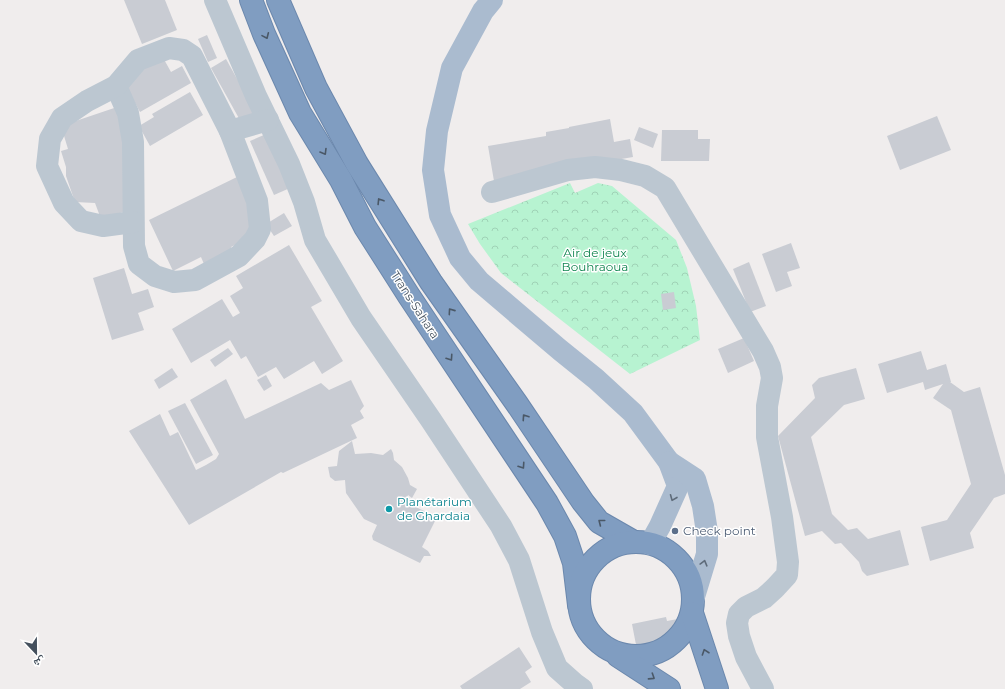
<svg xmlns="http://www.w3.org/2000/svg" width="1005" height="689" font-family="Montserrat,'Noto Naskh Arabic',sans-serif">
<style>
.forest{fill:url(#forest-crowns)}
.building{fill:#c9ccd3}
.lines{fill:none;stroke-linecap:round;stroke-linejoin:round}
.highway-casing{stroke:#6b88ad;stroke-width:24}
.minor{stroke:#bcc7d1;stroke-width:22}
.major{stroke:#aabbcf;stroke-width:22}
.highway{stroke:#809dc1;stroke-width:22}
.oneway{stroke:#4a5867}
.oneway2{stroke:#5e6b7a}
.culture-dot{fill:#0f9aa8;stroke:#fff;stroke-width:1.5}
.service-dot{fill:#5c6f8a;stroke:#fff;stroke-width:1.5}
.labels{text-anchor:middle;stroke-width:3;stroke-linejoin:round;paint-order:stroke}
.park-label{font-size:12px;fill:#0e844e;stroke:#fff}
.street-label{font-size:12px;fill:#44505d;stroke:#fff}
.culture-label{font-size:12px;fill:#0d838f;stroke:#fff;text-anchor:start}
.service-label{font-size:12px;fill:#4e5e75;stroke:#fff;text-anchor:start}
</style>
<defs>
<pattern id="forest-crowns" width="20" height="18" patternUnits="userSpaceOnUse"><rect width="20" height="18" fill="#b7f3d1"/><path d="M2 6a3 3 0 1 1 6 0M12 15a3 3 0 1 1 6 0" fill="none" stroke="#9fd2b6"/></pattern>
</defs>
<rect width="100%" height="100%" fill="#f0eded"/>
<!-- forest -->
<path class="forest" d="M570 183 575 193 598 183 612 186 676 240 687 268 696 306 700 340 630 374 501 273 480 244 468 224Z"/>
<!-- building -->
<g class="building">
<path d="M124 0H165L177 30 142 44Z"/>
<path d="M207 35 217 58 208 62 198 39Z"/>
<path d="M161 54 171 72 182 66 191 83 140 112 121 77Z"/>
<path d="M226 59 256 113 241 122 211 68Z"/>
<path d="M190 92 203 115 150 146 139 126 154 117 152 114Z"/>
<path d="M123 105 136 208 101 219 95 203 75 202 66 176V167L61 151 68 149 61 126Z"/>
<path d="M937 116 951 150 900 170 887 136Z"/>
<path d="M610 119 614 142 630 139 633 157 494 181 488 146 546 136V132L569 128V127Z"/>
<path d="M639 127 658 134 653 148 634 140Z"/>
<path d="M662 130H698V139H710L709 161H661Z"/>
<path d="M266 134 290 188 274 195 250 141Z"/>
<path d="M237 177 263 231 231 247 236 257 207 271 201 257 173 271 149 220Z"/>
<path d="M284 213 292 226 274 236 266 224Z"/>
<path d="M791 243 800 268 787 272 792 286 776 292 762 254Z"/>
<path d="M289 245 322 301 311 307 343 361 322 374 314 361 284 379 276 367 258 377 246 356 241 359 230 340 191 363 172 329 222 299 233 317 240 313 230 296 243 288 236 276Z"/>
<path d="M749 262 766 306 750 312 733 269Z"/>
<path d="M124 268 132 294 148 289 154 307 138 313 144 330 112 340 93 278Z"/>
<path d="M674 292 676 308 663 310 661 294Z"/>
<path d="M744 338 754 361 728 373 718 349Z"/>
<path d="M228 348 233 354 215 367 210 360Z"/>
<path d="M921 351 927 370 946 364 951 382H950L964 392 980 387 1005 475V494L994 498 970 533 974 548 930 561 921 527 947 520 971 484 951 410 933 398 943 384 925 390 923 382 887 393 878 364Z"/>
<path d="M172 368 178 377 159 389 154 380Z"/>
<path d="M856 368 865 399 844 405 811 437 832 514 848 530 857 528 868 539 900 530 909 565 867 576 862 571 859 562 842 544 841 543 835 544 822 531 805 536 778 436 815 398 812 385 819 378Z"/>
<path d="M266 375 272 386 264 391 257 380Z"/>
<path d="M226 379 245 419 321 383 329 390 351 380 364 406 360 411 364 418 351 425 357 438 283 473 281 472 189 525 129 431 160 414 170 436 178 432 196 470 206 465 216 459 219 454 190 400Z"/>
<path d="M185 403 213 455 196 464 168 411Z"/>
<path d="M352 441 355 454 371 453 383 455 391 449 393 453 394 460 402 467 408 478 410 485 417 489 412 498 408 495 405 502 437 517 422 547 428 551 431 556H424L420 563 373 540 372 536 377 525 364 519 346 493 345 480 335 481 330 477 328 467 337 466 339 451Z"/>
<path d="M666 617 667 621 683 618 688 640 637 650 632 624Z"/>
<path d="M519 647 532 667 525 672 531 682 520 689H462L460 686Z"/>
</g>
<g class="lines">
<defs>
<g id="highway">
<path d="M251 0 264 34 300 113 341 180 365 227 409 296 547 503 565 536 574 563 579 605"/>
<path d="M278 0 316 88 357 164 431 282 517 404 583 502 599 522 634 542"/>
<circle cx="636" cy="599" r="57"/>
<path d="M692 613 717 689"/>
<path d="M618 656 669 689"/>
</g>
</defs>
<!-- highway casing -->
<use href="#highway" class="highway-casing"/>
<!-- minor -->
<g class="minor">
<path d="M215 0 256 96 289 164 304 202 315 240 361 318 431 420 501 526 519 560 542 632 557 668 575 684 582 689"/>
<path d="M116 86 128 113 133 142 134 246 139 264 155 276 174 282 195 280 239 256 255 239 260 229 257 201 230 131"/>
<path d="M492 192 568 170 595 167 621 170 645 176 665 188 763 351 770 367 772 378 767 406V437L782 517 788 562 787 575 775 588 764 598 746 607 739 614 737 623 739 636 746 657 763 689"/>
<path d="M133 222 103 226 81 221 64 203 47 166 50 139 62 118 87 101 116 86 138 60 169 48 183 50 192 56 230 131 268 120"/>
</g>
<!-- major -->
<g class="major">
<path d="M492 0 483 11 452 68 437 131 433 170 440 215 460 258 479 281 560 350 596 379 633 413 669 462 678 486 660 526 650 544"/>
<path d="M669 462 695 479 703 506 707 532V554L693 600"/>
</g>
<!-- highway -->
<use href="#highway" class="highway"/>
</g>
<!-- one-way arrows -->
<defs><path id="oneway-chevron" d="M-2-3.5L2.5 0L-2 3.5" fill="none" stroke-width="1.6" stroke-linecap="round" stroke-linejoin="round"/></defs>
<g class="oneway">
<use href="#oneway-chevron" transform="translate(266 36) rotate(66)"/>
<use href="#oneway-chevron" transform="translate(324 152) rotate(59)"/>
<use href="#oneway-chevron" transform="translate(380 201) rotate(-122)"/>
<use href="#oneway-chevron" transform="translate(451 311) rotate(-125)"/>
<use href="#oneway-chevron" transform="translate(450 358) rotate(56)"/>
<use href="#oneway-chevron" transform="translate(525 417) rotate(-124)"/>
<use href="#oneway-chevron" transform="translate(522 466) rotate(56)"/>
<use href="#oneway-chevron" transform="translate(601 522) rotate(-142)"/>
<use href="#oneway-chevron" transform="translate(705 652) rotate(-109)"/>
<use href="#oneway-chevron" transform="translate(652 677) rotate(33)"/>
</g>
<g class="oneway2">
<use href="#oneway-chevron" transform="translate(673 498) rotate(112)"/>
<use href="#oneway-chevron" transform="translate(704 563) rotate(-75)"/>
</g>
<!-- markers -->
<circle class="culture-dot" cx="389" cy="509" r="4"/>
<circle class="service-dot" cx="675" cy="531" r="4"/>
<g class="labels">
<!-- park labels -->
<g class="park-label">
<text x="595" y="257">Air de jeux<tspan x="595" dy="14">Bouhraoua</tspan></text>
</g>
<!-- street labels -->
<g class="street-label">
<text transform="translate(415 305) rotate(57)" y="4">Trans-Sahara</text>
</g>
<!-- culture labels -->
<g class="culture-label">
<text x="397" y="506">Planétarium<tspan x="397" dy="14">de Ghardaia</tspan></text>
</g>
<!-- service labels -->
<g class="service-label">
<text x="683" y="535">Check point</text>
</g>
</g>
<!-- north arrow -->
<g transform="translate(36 653) rotate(158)" stroke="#ffffff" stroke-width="3" paint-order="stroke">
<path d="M0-3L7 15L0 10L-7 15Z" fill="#44505d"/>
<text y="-6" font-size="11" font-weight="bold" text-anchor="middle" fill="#44505d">ش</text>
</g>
</svg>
